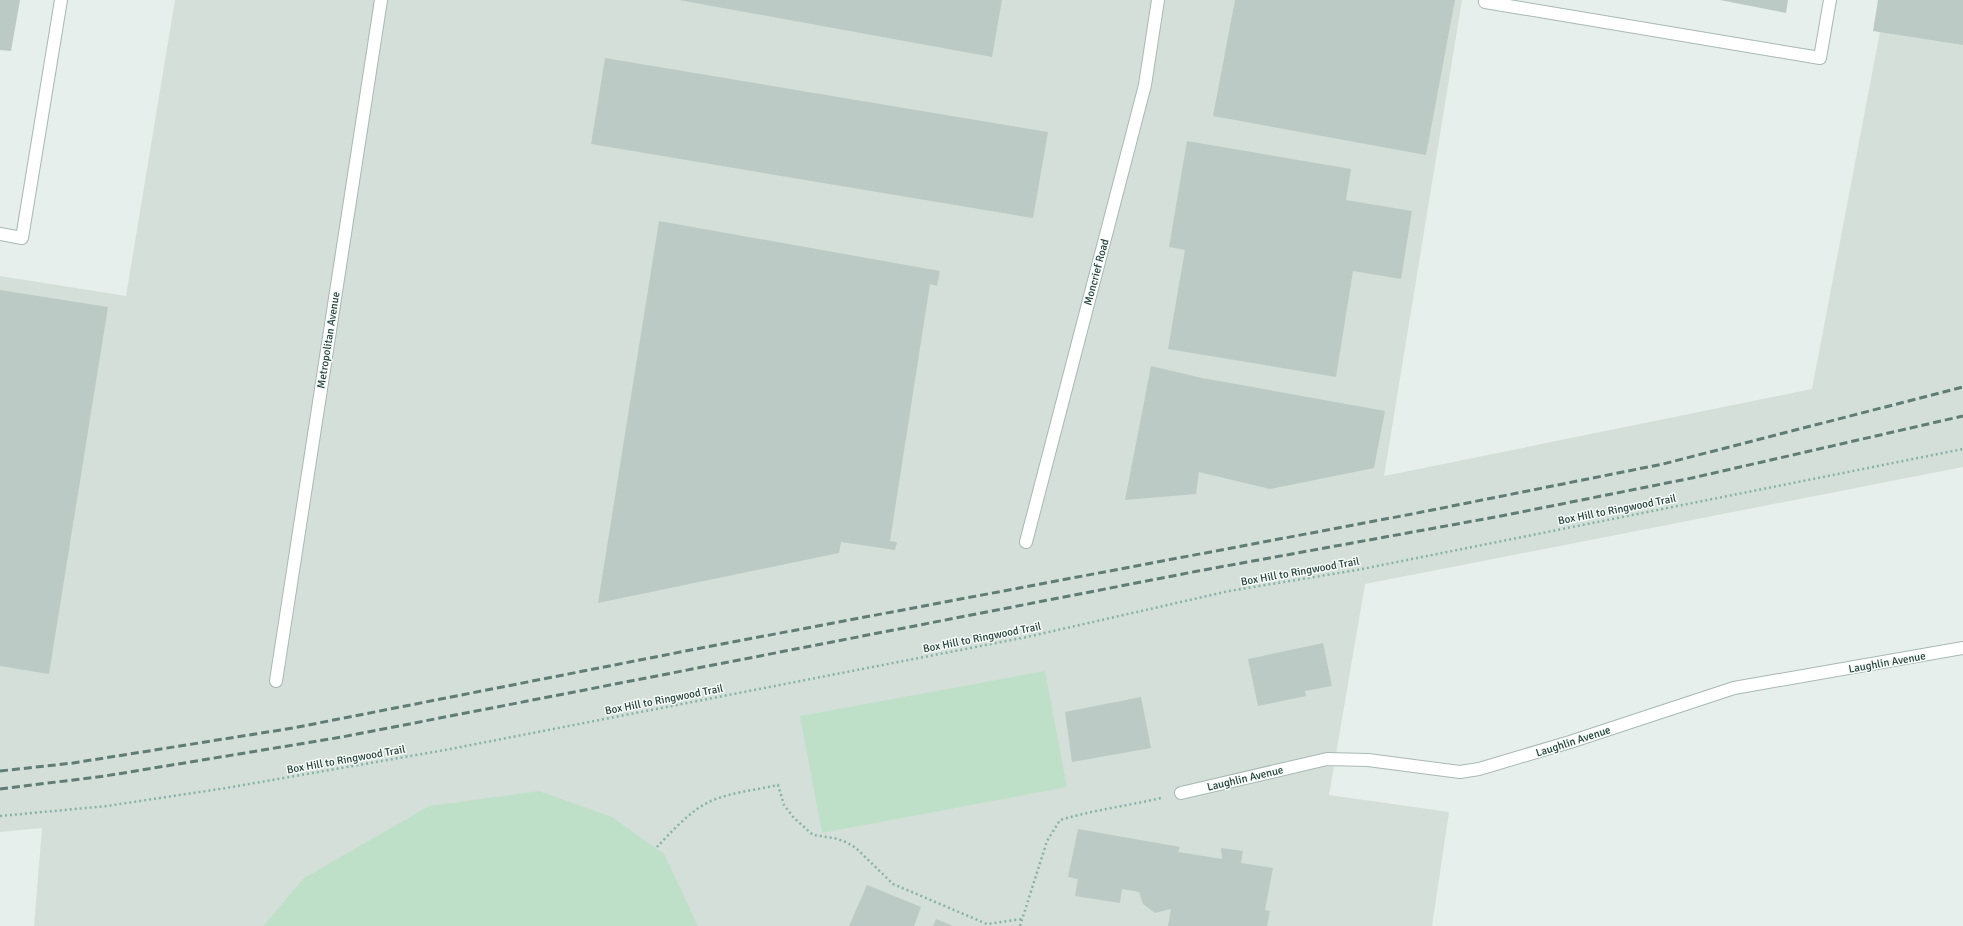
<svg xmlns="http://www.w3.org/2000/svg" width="1963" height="926" font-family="Signika,sans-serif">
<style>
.built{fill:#d4dfda}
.green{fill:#bfe0c8}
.building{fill:#bbcac4}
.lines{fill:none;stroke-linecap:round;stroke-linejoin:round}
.lane-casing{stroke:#a8b8b2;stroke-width:14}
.street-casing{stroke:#a8b8b2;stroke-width:14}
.path{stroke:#86b3a5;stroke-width:2.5;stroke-dasharray:2 3;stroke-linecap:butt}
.lane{stroke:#fff;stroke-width:12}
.street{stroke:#fff;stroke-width:12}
.rail{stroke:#5f7d75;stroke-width:3;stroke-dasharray:8 4;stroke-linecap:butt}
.labels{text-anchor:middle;stroke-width:3;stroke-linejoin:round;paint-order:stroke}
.street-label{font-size:11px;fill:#24423a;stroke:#f7fbf9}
</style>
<rect width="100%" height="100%" fill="#e6efeb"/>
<!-- built -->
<path class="built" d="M175 0H1462L1384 476 1812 389 1886 0H1963V467L1365 584 1329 795 1449 812 1432 926H34L42 828 0 832V276L126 296Z"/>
<!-- green -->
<g class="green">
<path d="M1045 671 1067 787 822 833 800 716Z"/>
<path d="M539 791 612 817 664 854 698 926H263L304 878 429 806Z"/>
</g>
<!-- building -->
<g class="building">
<path d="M0 0H20L11 51 0 50Z"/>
<path d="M679 0H1002L992 57Z"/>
<path d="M1235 0H1455L1426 155 1213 116Z"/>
<path d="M1720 0H1788L1786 13Z"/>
<path d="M1878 0H1963V45L1873 31Z"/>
<path d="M605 58 1048 132 1033 218 591 144Z"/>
<path d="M1187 141 1351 169 1346 200 1412 211 1401 279 1353 271 1336 377 1168 349 1185 250 1169 247Z"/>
<path d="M659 221 940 271 937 286 930 284 890 541 897 542 895 550 841 542 839 553 598 603Z"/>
<path d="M0 290 108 307 49 674 0 666Z"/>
<path d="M1151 366 1202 378 1385 411 1374 468 1270 489 1199 472 1196 494 1125 500Z"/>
<path d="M1323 643 1332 686 1305 691 1306 696 1258 706 1248 659Z"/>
<path d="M1141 697 1151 748 1072 762 1065 712Z"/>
<path d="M1078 829 1180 847 1178 852 1222 859 1221 848 1243 851 1241 863 1273 868 1265 910 1270 911 1267 926H1168L1171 909 1155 913 1143 904 1139 892 1122 889 1120 903 1075 896 1078 879 1068 877Z"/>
<path d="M867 885 921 907 914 926H849Z"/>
<path d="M936 919 953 926H933Z"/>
</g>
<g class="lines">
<defs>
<g id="lane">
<path d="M1485 0V2L1820 58 1830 0"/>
<path d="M0 234 22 238 61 0"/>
</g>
<g id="street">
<path d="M1026 542 1145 85 1158 0"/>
<path d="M276 681 381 0"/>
<path d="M1181 793 1327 759 1368 760 1460 772 1479 769 1570 742 1734 688 1963 648"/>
</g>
</defs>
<!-- lane casing -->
<use href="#lane" class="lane-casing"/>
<!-- street casing -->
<use href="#street" class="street-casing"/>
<!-- path -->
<g class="path">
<path d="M0 816 107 806 226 788 445 750 1027 637 1229 591 1357 570 1963 449"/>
<path d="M657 847C671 832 692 809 711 801 732 792 756 790 778 785L784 805 794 818 813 835 834 838 846 842 856 848 893 884 987 924 1022 919"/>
<path d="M1020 926 1047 841 1060 820C1093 810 1127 806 1161 798"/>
</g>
<!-- lane -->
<use href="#lane" class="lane"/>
<!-- street -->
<use href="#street" class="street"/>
<!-- rail -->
<g class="rail">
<path d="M0 771 73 763 293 728 706 647 1412 514 1663 464 1963 387"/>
<path d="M0 789 105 776 342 737 1198 571 1501 516 1692 478 1963 416"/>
</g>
</g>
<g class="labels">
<!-- street labels -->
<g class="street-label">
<text transform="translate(1096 272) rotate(-75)" y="4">Moncrief Road</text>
<text transform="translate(328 340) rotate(-81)" y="4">Metropolitan Avenue</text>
<text transform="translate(1617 509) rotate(-11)" y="4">Box Hill to Ringwood Trail</text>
<text transform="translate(1300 571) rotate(-10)" y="4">Box Hill to Ringwood Trail</text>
<text transform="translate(982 637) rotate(-11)" y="4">Box Hill to Ringwood Trail</text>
<text transform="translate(1887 662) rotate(-10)" y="4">Laughlin Avenue</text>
<text transform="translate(664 699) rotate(-11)" y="4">Box Hill to Ringwood Trail</text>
<text transform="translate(1573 741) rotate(-18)" y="4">Laughlin Avenue</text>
<text transform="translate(346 759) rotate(-10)" y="4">Box Hill to Ringwood Trail</text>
<text transform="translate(1245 778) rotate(-13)" y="4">Laughlin Avenue</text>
</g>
</g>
</svg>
